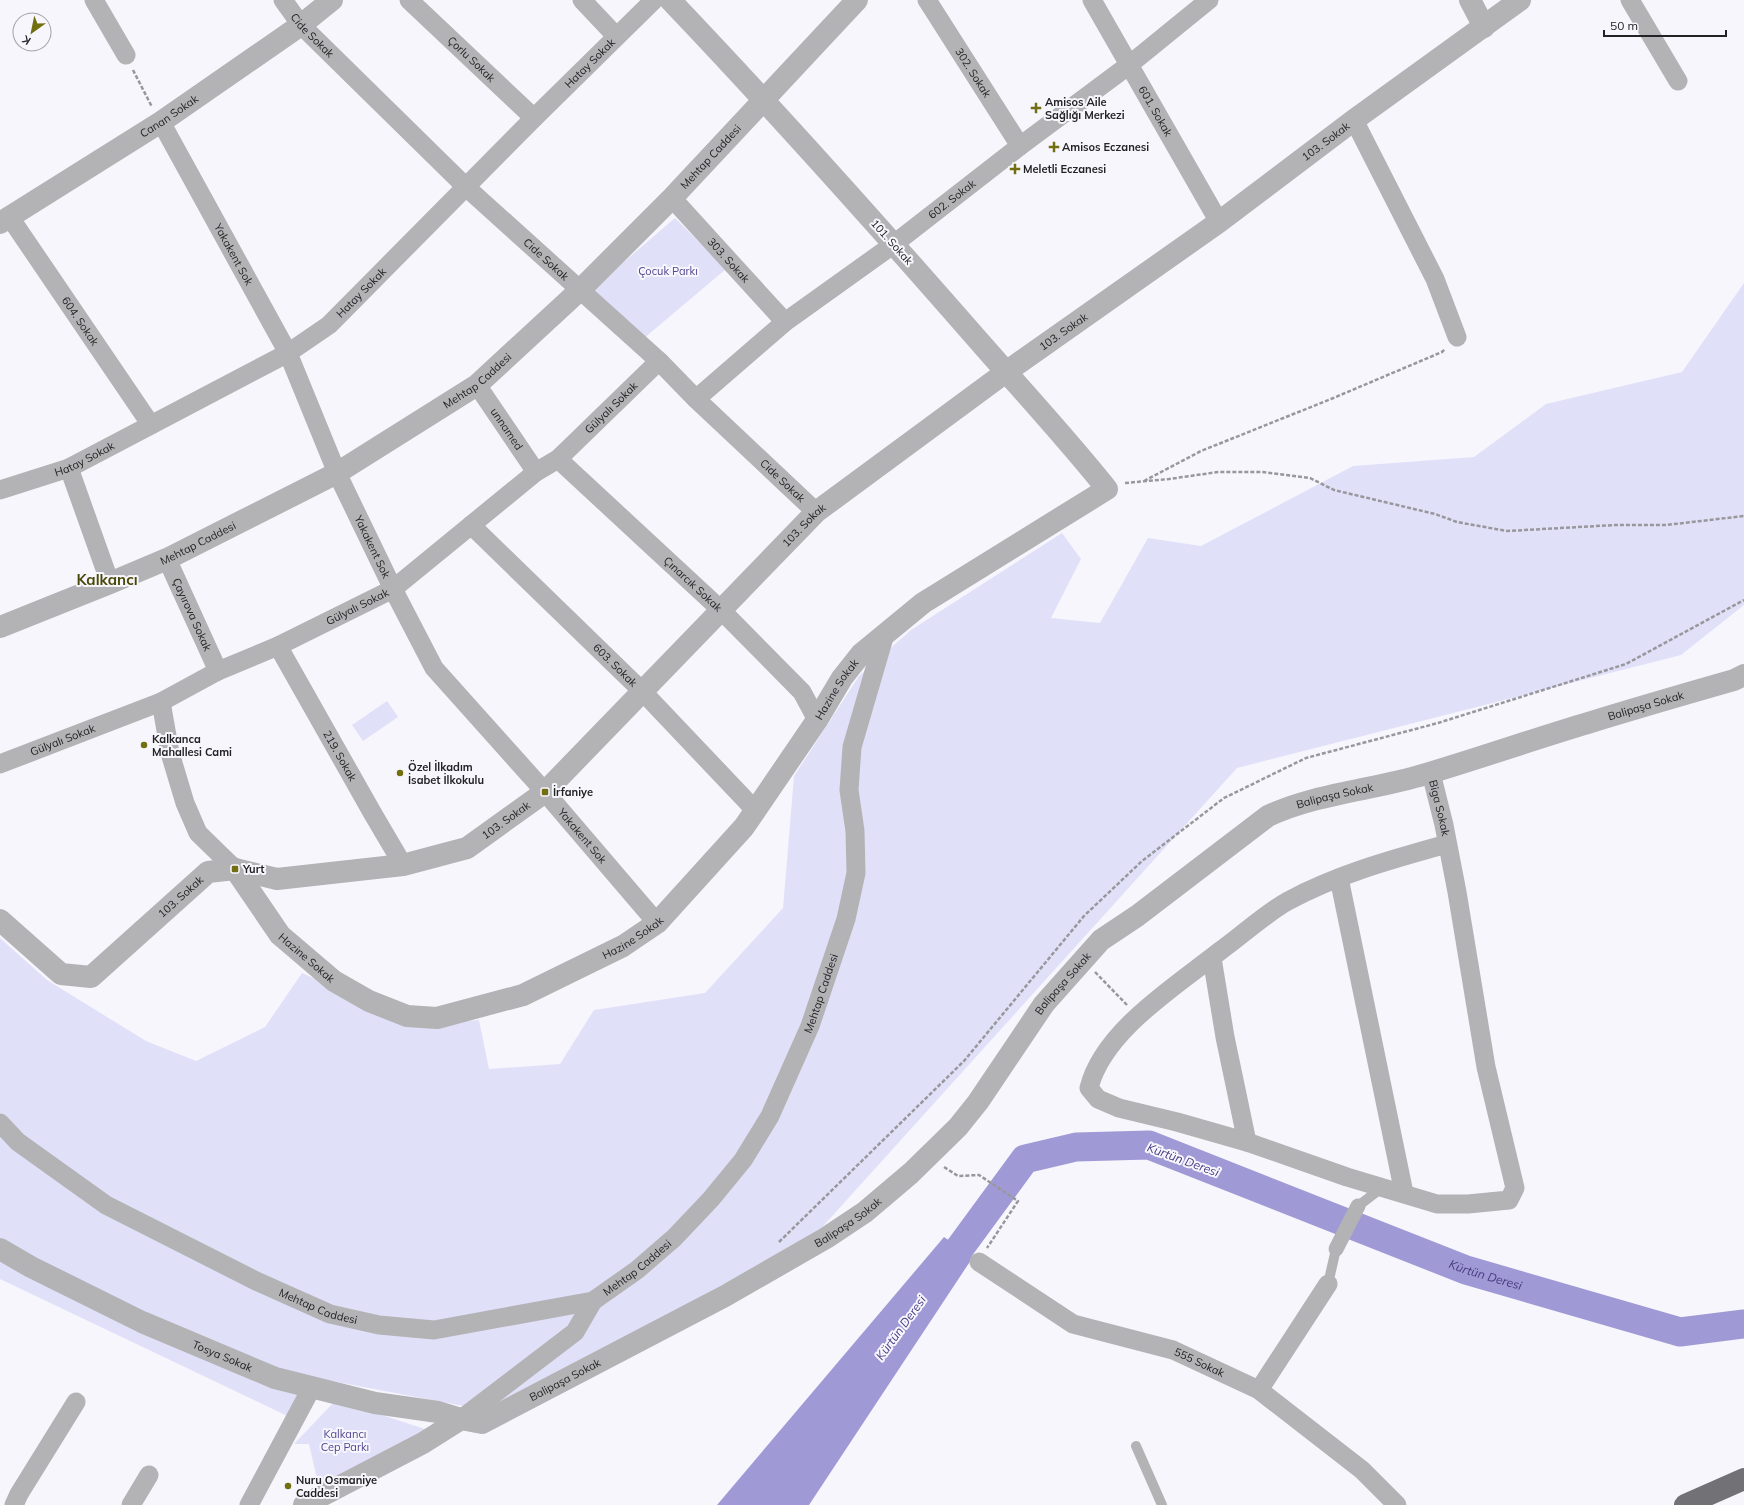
<svg xmlns="http://www.w3.org/2000/svg" width="1744" height="1505" font-family="Mulish,sans-serif">
<style>
.green{fill:#e1e0f9}
.water{fill:#9f9ad5}
.lines{fill:none;stroke-linecap:round;stroke-linejoin:round}
.river{stroke:#9f9ad5;stroke-width:29}
.path{stroke:#97979c;stroke-width:2.5;stroke-dasharray:4 2;stroke-linecap:butt}
.service{stroke:#b3b3b6;stroke-width:10}
.pedestrian{stroke:#b3b3b6;stroke-width:15}
.minor{stroke:#b3b3b6;stroke-width:19}
.tertiary{stroke:#b3b3b6;stroke-width:22}
.trunk{stroke:#717176;stroke-width:22}
.poi-dot{fill:#726f11;stroke:#f7f6fd;stroke-width:1.5}
.labels{text-anchor:middle;stroke-width:4;stroke-linejoin:round;paint-order:stroke}
.street-label{font-size:11px;fill:#232325;stroke:#f7f6fd}
.poi-label{font-size:11px;font-weight:bold;fill:#232325;stroke:#f7f6fd;text-anchor:start}
.park-label{font-size:11px;fill:#51468f;stroke:#f7f6fd}
.water-label{font-size:12px;font-style:italic;fill:#453980;stroke:#f7f6fd}
.district-label{font-size:15px;font-weight:bold;fill:#4a4807;stroke:#f7f6fd}
</style>
<rect width="100%" height="100%" fill="#f7f6fd"/>
<!-- green -->
<g class="green">
<path d="M675 218 726 269 643 339 590 291Z"/>
<path d="M1744 283V605L1681 655 1237 768 816 1234 490 1411 321 1379 302 1423 0 1279V938L47 980 146 1041 196 1061 265 1027 302 973 418 1025 479 1020 489 1069 560 1064 594 1010 705 993 783 908 794 776 859 676 911 630 1062 533 1081 559 1051 618 1100 623 1148 538 1201 546 1353 466 1474 457 1546 404 1682 372Z"/>
<path d="M387 701 398 717 363 741 352 725Z"/>
<path d="M336 1400 431 1431 320 1492 309 1444H294Z"/>
</g>
<!-- water -->
<path class="water" d="M944 1237 973 1257 809 1505H717Z"/>
<g class="lines">
<!-- river -->
<path class="river" id="s1" d="M937 1279 1025 1159 1076 1147 1149 1145 1466 1270 1680 1332 1744 1324"/>
<!-- path -->
<g class="path">
<path d="M133 70 152 107"/>
<path d="M1144 481 1201 451 1331 399 1442 352 1445 349"/>
<path d="M1125 483 1169 479 1218 472H1263L1310 478 1334 490 1435 514 1457 522 1507 531 1615 525H1666L1744 516"/>
<path d="M1095 972 1127 1005"/>
<path d="M944 1167 958 1176 979 1175 1018 1201 987 1248"/>
<path d="M779 1242 964 1061 1084 916 1142 861 1224 798 1306 758 1438 723 1626 664 1744 600"/>
</g>
<!-- service -->
<g class="service">
<path d="M1358 1206 1383 1187"/>
<path d="M1328 1284 1336 1249"/>
<path d="M1136 1446 1162 1505"/>
</g>
<!-- pedestrian -->
<path class="pedestrian" d="M1336 1249 1358 1206"/>
<!-- minor -->
<g class="minor">
<path d="M94 0 126 55"/>
<path id="s2" d="M283 0 301 25 466 187 659 361 696 399 816 512"/>
<path id="s3" d="M409 0 534 118"/>
<path d="M582 0 616 36"/>
<path id="s4" d="M927 0 1020 146"/>
<path id="s5" d="M1092 0 1219 222"/>
<path d="M1630 0 1678 81"/>
<path d="M1354 120 1435 279 1457 337"/>
<path id="s6" d="M161 122 288 353 337 473 393 589 434 668 545 792 657 923"/>
<path id="s7" d="M672 198 785 322"/>
<path id="s8" d="M9 216 151 425"/>
<path id="s9" d="M477 385 536 472"/>
<path id="s10" d="M696 399 785 322 894 244 1020 146 1129 65 1209 0"/>
<path id="s11" d="M558 459 721 610 802 692 817 720"/>
<path d="M69 468 110 583"/>
<path id="s12" d="M0 490 69 468 288 353 329 325 534 118 654 0"/>
<path id="s13" d="M471 525 643 692 755 810"/>
<path id="s14" d="M167 559 218 671"/>
<path id="s15" d="M278 646 373 814 403 865"/>
<path d="M161 702 170 753 185 803 198 833 235 869"/>
<path id="s16" d="M0 764 161 702 218 671 278 646 393 589 536 472 558 459 659 361"/>
<path id="s17" d="M1431 773 1444 825 1457 892 1486 1067 1515 1188 1509 1200 1468 1204H1437L1347 1177 1247 1142 1177 1122 1119 1108 1098 1099 1089 1088C1103 1031 1176 986 1220 951 1241 936 1266 913 1288 901 1338 874 1393 859 1447 844"/>
<path d="M1339 878 1404 1193"/>
<path d="M1212 958 1225 1037 1247 1142"/>
<path id="s18" d="M0 1123 18 1142 106 1205 256 1281 330 1314 379 1325 434 1330 593 1301 637 1270 674 1238 711 1199 743 1160 770 1116 810 1026 846 919 856 873 855 831 849 790 852 747 885 634"/>
<path id="s19" d="M979 1262 1073 1324 1173 1350 1259 1390 1362 1470 1397 1505"/>
<path d="M1259 1390 1328 1284"/>
<path d="M461 1419 575 1332 593 1301"/>
<path d="M14 1505 19 1494 76 1402"/>
<path d="M131 1505 149 1475"/>
<path d="M249 1505 312 1387"/>
</g>
<!-- tertiary -->
<g class="tertiary">
<path d="M1470 0 1484 27"/>
<path id="s20" d="M0 223 161 122 301 25 332 0"/>
<path id="s21" d="M0 627 110 583 167 559 337 473 477 385 581 289 672 198 857 0"/>
<path id="s22" d="M235 869 280 935 334 981 369 1001 407 1016 437 1018 523 995 623 946 657 923 744 827 817 720 842 678 861 654 923 603 1107 489C1064 435 1017 385 971 332 873 220 773 108 670 0"/>
<path id="s23" d="M0 920 61 974 91 977 208 872 235 869 277 879 403 865 467 848 545 792 816 512 1006 372 1219 222 1354 120 1520 0"/>
<path id="s24" d="M0 1249 31 1267 142 1322 275 1378 375 1403 438 1412 461 1419"/>
<path id="s25" d="M304 1505 423 1443 461 1419 482 1423 725 1296 826 1238 865 1212 911 1173 958 1127 978 1102 1044 1004 1101 940 1137 916 1268 816C1318 793 1374 790 1426 774 1480 758 1534 739 1588 723 1636 708 1685 694 1734 680L1744 675"/>
</g>
<!-- trunk -->
<path class="trunk" d="M1685 1505 1744 1479"/>
</g>
<!-- markers -->
<g class="poi-dot">
<path d="M1034 102h4v4h4v4h-4v4h-4v-4h-4v-4h4z"/>
<path d="M1052 141h4v4h4v4h-4v4h-4v-4h-4v-4h4z"/>
<path d="M1013 163h4v4h4v4h-4v4h-4v-4h-4v-4h4z"/>
<circle cx="144" cy="745" r="4"/>
<circle cx="400" cy="773" r="4"/>
<rect x="541" y="788" width="8" height="8" rx="2"/>
<rect x="231" y="865" width="8" height="8" rx="2"/>
<circle cx="288" cy="1486" r="4"/>
</g>
<g class="labels">
<!-- street labels -->
<g class="street-label">
<text dy="4" stroke="none"><textPath href="#s2" startOffset="46">Cide Sokak</textPath></text>
<text dy="4" stroke="none"><textPath href="#s3" startOffset="86">Çorlu Sokak</textPath></text>
<text dy="4" stroke="none"><textPath href="#s12" startOffset="739">Hatay Sokak</textPath></text>
<text dy="4" stroke="none"><textPath href="#s4" startOffset="86">302. Sokak</textPath></text>
<text dy="4" stroke="none"><textPath href="#s5" startOffset="128">601. Sokak</textPath></text>
<text dy="4" stroke="none"><textPath href="#s20" startOffset="200">Canan Sokak</textPath></text>
<text dy="4" stroke="none"><textPath href="#s23" startOffset="1648">103. Sokak</textPath></text>
<text dy="4" stroke="none"><textPath href="#s21" startOffset="863">Mehtap Caddesi</textPath></text>
<text dy="4" stroke="none"><textPath href="#s10" startOffset="325">602. Sokak</textPath></text>
<text transform="translate(892 242) rotate(48)" y="4">101. Sokak</text>
<text dy="4" stroke="none"><textPath href="#s6" startOffset="151">Yakakent Sok</textPath></text>
<text dy="4" stroke="none"><textPath href="#s2" startOffset="370">Cide Sokak</textPath></text>
<text dy="4" stroke="none"><textPath href="#s7" startOffset="84">303. Sokak</textPath></text>
<text dy="4" stroke="none"><textPath href="#s12" startOffset="415">Hatay Sokak</textPath></text>
<text dy="4" stroke="none"><textPath href="#s8" startOffset="127">604. Sokak</textPath></text>
<text dy="4" stroke="none"><textPath href="#s23" startOffset="1324">103. Sokak</textPath></text>
<text dy="4" stroke="none"><textPath href="#s21" startOffset="539">Mehtap Caddesi</textPath></text>
<text dy="4" stroke="none"><textPath href="#s16" startOffset="715">Gülyalı Sokak</textPath></text>
<text dy="4" stroke="none"><textPath href="#s9" startOffset="53">unnamed</textPath></text>
<text dy="4" stroke="none"><textPath href="#s12" startOffset="90">Hatay Sokak</textPath></text>
<text dy="4" stroke="none"><textPath href="#s2" startOffset="694">Cide Sokak</textPath></text>
<text dy="4" stroke="none"><textPath href="#s23" startOffset="1000">103. Sokak</textPath></text>
<text dy="4" stroke="none"><textPath href="#s21" startOffset="215">Mehtap Caddesi</textPath></text>
<text dy="4" stroke="none"><textPath href="#s6" startOffset="475">Yakakent Sok</textPath></text>
<text dy="4" stroke="none"><textPath href="#s11" startOffset="184">Çınarcık Sokak</textPath></text>
<text dy="4" stroke="none"><textPath href="#s16" startOffset="391">Gülyalı Sokak</textPath></text>
<text dy="4" stroke="none"><textPath href="#s14" startOffset="61">Çayırova Sokak</textPath></text>
<text dy="4" stroke="none"><textPath href="#s13" startOffset="201">603. Sokak</textPath></text>
<text dy="4" stroke="none"><textPath href="#s22" startOffset="799">Hazine Sokak</textPath></text>
<text dy="4" stroke="none"><textPath href="#s25" startOffset="1602">Balipaşa Sokak</textPath></text>
<text dy="4" stroke="none"><textPath href="#s16" startOffset="67">Gülyalı Sokak</textPath></text>
<text dy="4" stroke="none"><textPath href="#s15" startOffset="126">219. Sokak</textPath></text>
<text dy="4" stroke="none"><textPath href="#s25" startOffset="1278">Balipaşa Sokak</textPath></text>
<text dy="4" stroke="none"><textPath href="#s17" startOffset="36">Biga Sokak</textPath></text>
<text dy="4" stroke="none"><textPath href="#s23" startOffset="580">103. Sokak</textPath></text>
<text dy="4" stroke="none"><textPath href="#s6" startOffset="835">Yakakent Sok</textPath></text>
<text dy="4" stroke="none"><textPath href="#s23" startOffset="232">103. Sokak</textPath></text>
<text dy="4" stroke="none"><textPath href="#s22" startOffset="475">Hazine Sokak</textPath></text>
<text dy="4" stroke="none"><textPath href="#s22" startOffset="115">Hazine Sokak</textPath></text>
<text dy="4" stroke="none"><textPath href="#s25" startOffset="942">Balipaşa Sokak</textPath></text>
<text dy="4" stroke="none"><textPath href="#s18" startOffset="1042">Mehtap Caddesi</textPath></text>
<text dy="4" stroke="none"><textPath href="#s25" startOffset="618">Balipaşa Sokak</textPath></text>
<text dy="4" stroke="none"><textPath href="#s18" startOffset="706">Mehtap Caddesi</textPath></text>
<text dy="4" stroke="none"><textPath href="#s18" startOffset="370">Mehtap Caddesi</textPath></text>
<text dy="4" stroke="none"><textPath href="#s24" startOffset="247">Tosya Sokak</textPath></text>
<text dy="4" stroke="none"><textPath href="#s19" startOffset="245">555 Sokak</textPath></text>
<text dy="4" stroke="none"><textPath href="#s25" startOffset="294">Balipaşa Sokak</textPath></text>
</g>
<!-- poi labels -->
<g class="poi-label">
<text x="1045" y="106">Amisos Aile<tspan x="1045" dy="13">Sağlığı Merkezi</tspan></text>
<text x="1062" y="151">Amisos Eczanesi</text>
<text x="1023" y="173">Meletli Eczanesi</text>
<text x="152" y="743">Kalkanca<tspan x="152" dy="13">Mahallesi Cami</tspan></text>
<text x="408" y="771">Özel İlkadım<tspan x="408" dy="13">İsabet İlkokulu</tspan></text>
<text x="553" y="796">İrfaniye</text>
<text x="243" y="873">Yurt</text>
<text x="296" y="1484">Nuru Osmaniye<tspan x="296" dy="13">Caddesi</tspan></text>
</g>
<!-- park labels -->
<g class="park-label">
<text x="668" y="275">Çocuk Parkı</text>
<text x="345" y="1438">Kalkancı<tspan x="345" dy="13">Cep Parkı</tspan></text>
</g>
<!-- water labels -->
<g class="water-label">
<text transform="translate(1183 1160) rotate(20)" y="4">Kürtün Deresi</text>
<text dy="4" stroke="none"><textPath href="#s1" startOffset="635">Kürtün Deresi</textPath></text>
<text transform="translate(901 1328) rotate(-54)" y="4">Kürtün Deresi</text>
</g>
<!-- district labels -->
<g class="district-label">
<text x="107" y="585">Kalkancı</text>
</g>
</g>
<!-- north arrow -->
<g transform="translate(32 32) rotate(213)"><circle r="19" fill="#f7f6fd" stroke="#a2a2a7"/>
<path d="M0-3L7 15L0 10L-7 15Z" fill="#726f11"/>
<text y="-6" font-size="11" font-weight="bold" text-anchor="middle" fill="#232325">K</text>
</g>
<!-- scale -->
<path d="M1604 30v6h122v-6" fill="none" stroke="#232325" stroke-width="2"/>
<text x="1610" y="30" font-size="12" fill="#232325" stroke="#f7f6fd" stroke-width="3" paint-order="stroke">50 m</text>
</svg>
